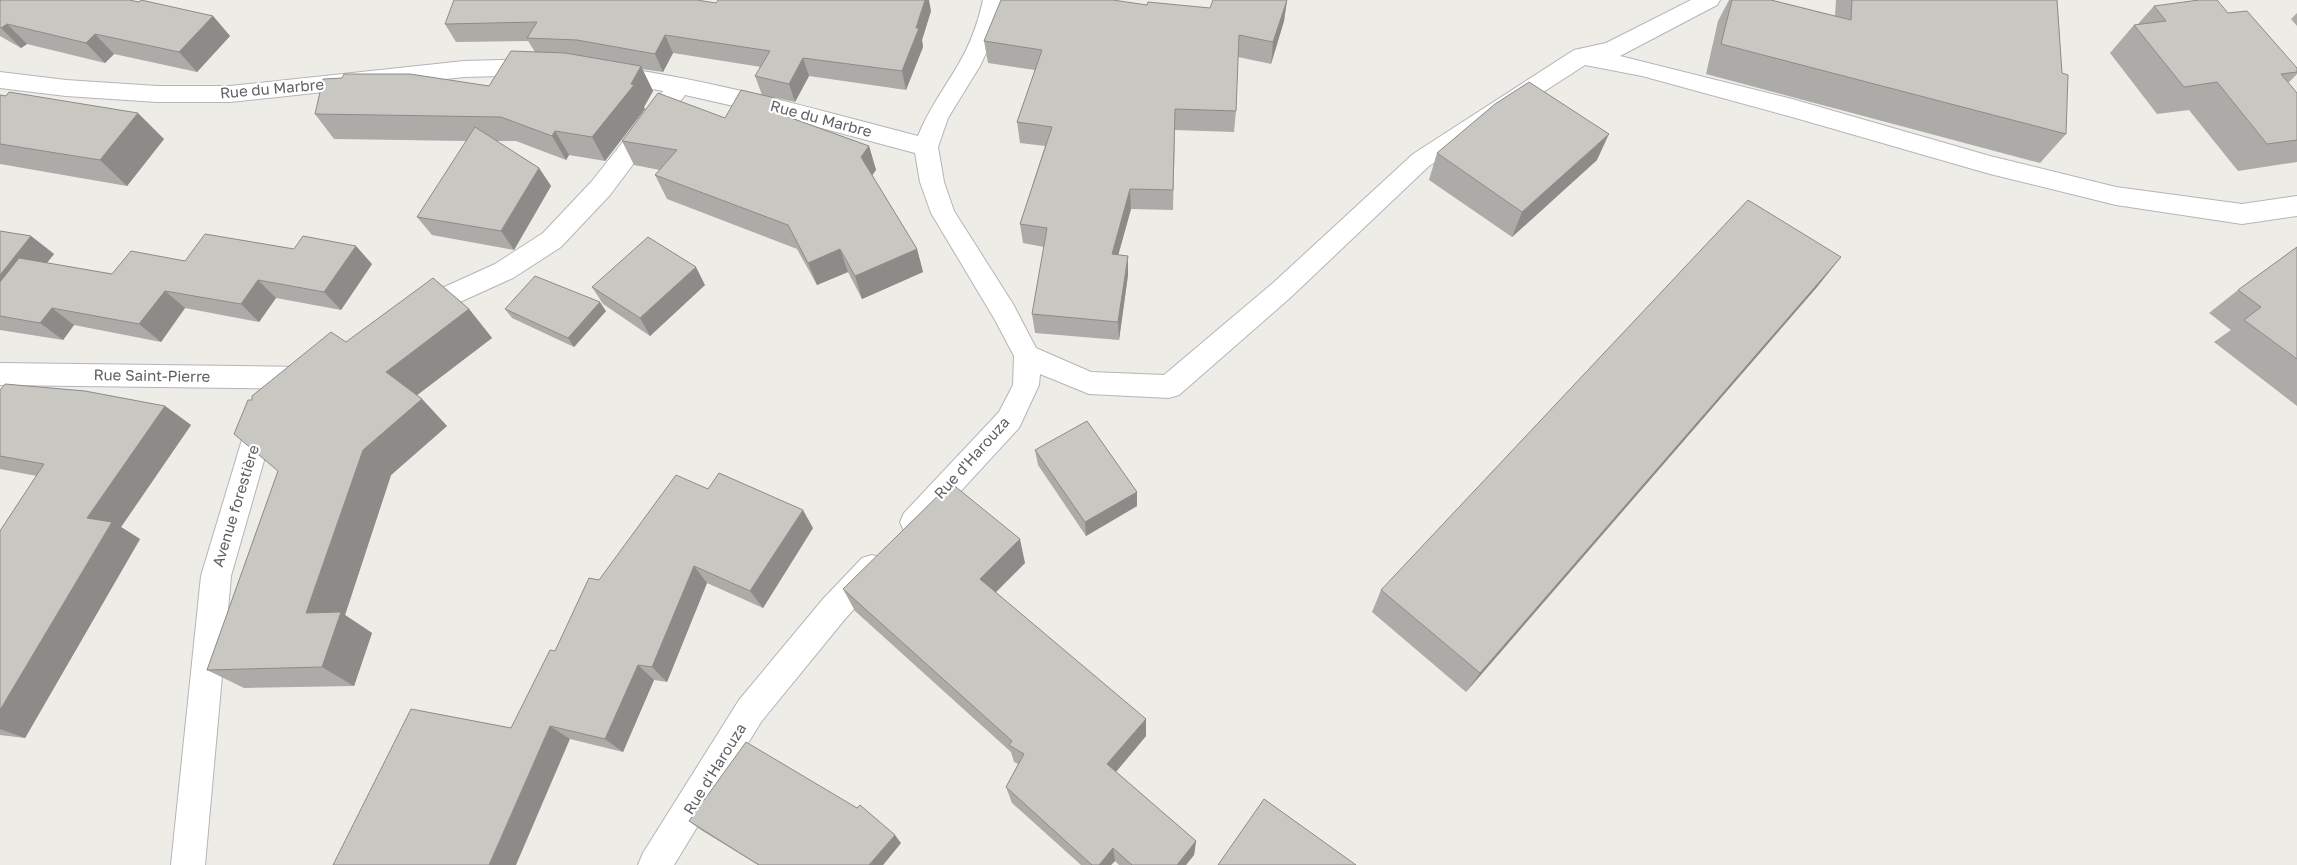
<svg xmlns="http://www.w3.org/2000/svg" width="2297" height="865" font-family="'Golos Text',sans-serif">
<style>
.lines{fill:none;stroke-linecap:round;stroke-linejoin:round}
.street-casing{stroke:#b3b5b9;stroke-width:2}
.street{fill:#fff;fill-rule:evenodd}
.wall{fill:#adaba7}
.shaded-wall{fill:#8d8b88}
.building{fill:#c9c7c2;stroke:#8d8b88}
.labels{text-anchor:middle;stroke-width:4.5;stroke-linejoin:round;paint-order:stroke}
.street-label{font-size:15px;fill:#5e6064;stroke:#fff}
</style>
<rect width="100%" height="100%" fill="#eeece6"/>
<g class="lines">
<defs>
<g id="street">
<path d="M983 0H1005L1000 24 980 66 948 118 938 147 944 182 954 211 1013 304 1036 348 1091 372 1164 375 1273 283 1413 154 1574 50 1606 43 1691 0H1720L1717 5 1620 56 1792 99 1990 156 2116 187 2242 204 2297 196V216L2242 224 2116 205 1990 174 1792 117 1642 76 1585 65 1429 166 1291 297 1179 395 1169 398 1089 394 1040 374 1039 385 1019 428 924 531 914 535 904 531 900 522 904 513 999 412 1013 385 1014 356 995 320 931 213 920 182 915 153 769 114 685 95 610 195 561 247 513 278 427 317 418 321 409 317 405 310 409 303 495 264 543 233 592 181 663 91 603 80 600 74 603 68 611 66C715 81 816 109 918 136 928 110 944 89 958 65 970 45 978 23 983 0Z"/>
<path d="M538 59 546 61 549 67 546 73 538 75 464 77 230 102H157L66 96 0 88V72L66 80 157 86H230L464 61Z"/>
<path d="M0 363 305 367 314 370 318 378 314 386 305 389 0 385Z"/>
<path d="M267 405 277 409 281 417 273 429 231 576 205 865H171L201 576 247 423 257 409Z"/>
<path d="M872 555 882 558 887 568 882 578 845 619 761 722 674 865H638L643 853 739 700 823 599 862 558Z"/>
</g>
</defs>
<!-- street casing -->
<use href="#street" class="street-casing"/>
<!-- street -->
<use href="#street" class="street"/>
</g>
<!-- wall -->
<g class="wall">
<path d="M0 0 139 2 213 16 230 36 197 72 114 54 105 63 27 44 21 48 0 36Z"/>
<path d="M1287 0 1284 21 1271 64 1238 57 1236 111 1234 132 1175 130 1173 210 1131 209 1118 255 1128 256V275L1119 340 1035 333 1032 314 1044 247 1023 243 1020 224 1045 146 1020 143 1017 122 1035 70 988 63 984 41 1147 5 1210 8Z"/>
<path d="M1729 0H1771L1835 16 1836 0H2057L2066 134 2040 163 1706 74 1718 21Z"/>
<path d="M716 3 931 11 922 40 923 47 906 90 809 76 795 102 762 95 755 76 761 67 673 53 663 72 642 69 653 91 644 107 645 109 605 161 569 155 566 160 516 141H497L539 168 551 186 514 250 432 235 417 217 467 141 334 139 315 114 342 78 489 86 535 52 528 41 456 42 445 24Z"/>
<path d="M2154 6 2228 13 2297 68V74L2288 83 2297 93V162L2238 171 2189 110 2157 114 2110 53 2134 25H2137Z"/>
<path d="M2297 13V26L2291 19Z"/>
<path d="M0 95 164 139 127 186 0 164Z"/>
<path d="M781 114 869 146 876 170 872 175 917 249 923 272 862 299 848 272 817 285 797 249 667 199 655 175 660 170 634 165 622 141 725 118Z"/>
<path d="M1437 153 1597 160 1512 237 1429 180Z"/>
<path d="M0 231 31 236 54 254 47 263 112 274 185 261 372 264 341 310 276 298 259 322 185 308 161 342 74 325 63 340 0 330Z"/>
<path d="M2297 247V406L2214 342 2231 330 2209 313 2238 290Z"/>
<path d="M1841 257 1817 287 1466 692 1372 612 1381 590Z"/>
<path d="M705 285 650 336 603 304 592 287Z"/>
<path d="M469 309 492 338 417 395 422 399 447 426 391 475 345 615 372 633 354 686 244 688 207 670 278 471 252 400 346 342Z"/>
<path d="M505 309 606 311 574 347 512 318Z"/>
<path d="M0 390 165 406 191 425 121 527 140 539 25 738 0 735V531L37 476 0 469Z"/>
<path d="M1035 450 1137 492V506L1086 536 1038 465Z"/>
<path d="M708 489 813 528 763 608 707 583 667 682 654 680 623 752 570 739 511 728 555 651 599 580Z"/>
<path d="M1025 563 996 592 1146 736 1116 772 1196 841 1194 855 1186 865H1119L1115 861 1111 865H1081L1012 803 1006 787 1018 764 1014 762 1011 752 855 611 843 589Z"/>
<path d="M689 821 901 843 883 865H758L701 830Z"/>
</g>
<!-- shaded-wall -->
<g class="shaded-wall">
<path d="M925 0H929L931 11 922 40 923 47 906 90 902 71Z"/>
<path d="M1287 0 1284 21 1271 64 1273 42Z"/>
<path d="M213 16 230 36 197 72 179 52Z"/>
<path d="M7 24 27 44 21 48 1 28Z"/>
<path d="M95 34 114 54 105 63 86 43Z"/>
<path d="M665 35 673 53 663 72 655 54Z"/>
<path d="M803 58 809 76 795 102 789 84Z"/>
<path d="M641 66 653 91 644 107 645 109 605 161 592 137 631 84Z"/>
<path d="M775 98 784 123 769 110Z"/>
<path d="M138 113 164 139 127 186 100 160Z"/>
<path d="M555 131 569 155 566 160 552 136Z"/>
<path d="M1609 134 1597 160 1512 237 1522 212Z"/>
<path d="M869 146 876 170 868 181 861 157Z"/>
<path d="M539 168 551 186 514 250 501 231Z"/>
<path d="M1130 189 1131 209 1113 274 1112 254Z"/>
<path d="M31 236 54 254 20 296 0 281V275Z"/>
<path d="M356 246 372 264 341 310 324 292Z"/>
<path d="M840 249 848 272 817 285 808 263Z"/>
<path d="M917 249 923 272 862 299 855 276Z"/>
<path d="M1128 256V275L1119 340 1118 322Z"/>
<path d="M1841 257 1817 287 1466 692 1480 673Z"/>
<path d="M696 267 705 285 650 336 640 318Z"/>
<path d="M258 280 276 298 259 322 241 304Z"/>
<path d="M165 291 185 308 161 342 139 324Z"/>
<path d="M600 302 606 311 574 347 568 338Z"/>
<path d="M52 308 74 325 63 340 40 323Z"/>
<path d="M469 309 492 338 412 399 386 372Z"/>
<path d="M422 399 447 426 391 475 345 615 372 633 354 686 322 667 306 613 363 450Z"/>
<path d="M165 406 191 425 121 527 140 539 25 738 0 729V710L87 518Z"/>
<path d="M1137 492V506L1086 536 1085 522Z"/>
<path d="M803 510 813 528 763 608 750 591Z"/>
<path d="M1020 539 1025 563 987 601 980 579Z"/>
<path d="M694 566 707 583 667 682 652 667Z"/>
<path d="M638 665 654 680 623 752 605 739Z"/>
<path d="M1146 719V736L1109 780 1107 764Z"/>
<path d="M550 726 570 739 516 865H489Z"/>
<path d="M895 835 901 843 883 865H869Z"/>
<path d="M1196 841 1194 855 1186 865H1177Z"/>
<path d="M1113 848 1115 861 1111 865H1099Z"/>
</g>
<!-- building -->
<g class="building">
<path d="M0 0H129L139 2 141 0 213 16 179 52 95 34 86 43 7 24 1 28 0 27Z"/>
<path d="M454 0H697L716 3 718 0H925L916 28H919L902 71 803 58 789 84 755 76 770 51 665 35 655 54 577 40 527 38 537 22 445 24Z"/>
<path d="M1001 0H1113L1147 5 1148 2 1210 8 1213 0H1287L1273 42 1239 35 1236 111 1175 109 1173 190 1130 189 1112 254 1128 256 1118 322 1032 314 1047 228 1020 224 1052 127 1017 122 1042 50 984 41Z"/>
<path d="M1732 0H1771L1851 20 1852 0H2057L2062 73 2068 75 2066 134 1721 44Z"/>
<path d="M2199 0H2217L2228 13 2247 11 2297 68V72L2281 74 2297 93V140L2267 144 2217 82 2184 87 2134 25 2166 21 2154 6Z"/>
<path d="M511 51 565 53 641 66 631 84 634 85 592 137 555 131 552 136 501 117 315 114 323 79 342 78 344 74H410L489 86Z"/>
<path d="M1529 82 1609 134 1522 212 1437 153 1495 104Z"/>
<path d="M741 90 775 98 769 110 869 146 861 157 917 249 855 276 840 249 808 263 788 225 655 175 677 150 622 141 658 93 725 118Z"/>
<path d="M9 92 138 113 100 160 0 144V95L6 96Z"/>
<path d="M475 127 539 168 501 231 417 217Z"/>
<path d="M1748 200 1841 257 1480 673 1381 590Z"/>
<path d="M0 231 31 236 0 275Z"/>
<path d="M205 234 294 249 303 236 356 246 324 292 258 280 241 304 165 291 139 324 52 308 40 323 0 316V282L19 258 112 274 131 251 185 261Z"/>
<path d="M648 237 696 267 640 318 592 287Z"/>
<path d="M2297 247V359L2244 320 2261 307 2238 290Z"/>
<path d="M535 276 600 302 568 338 505 309Z"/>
<path d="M433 278 469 309 386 372 422 399 363 450 306 613 341 612 322 667 207 670 278 471 234 434 248 400H252V396L331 332 346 342Z"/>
<path d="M5 384 85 391 165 406 87 518 112 522 0 710V531L44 464 0 456V390Z"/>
<path d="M1087 421 1137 492 1085 522 1035 450Z"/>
<path d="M719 473 803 510 750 591 694 566 652 667 638 665 605 739 550 726 489 865H333L411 709 511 728 550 650 555 651 589 578 599 580 676 475 708 489Z"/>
<path d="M951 483 1020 539 980 579 1146 719 1107 764 1196 841 1177 865H1132L1113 848 1099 865H1092L1006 787 1024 754 1009 745 1012 741 843 589Z"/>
<path d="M746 742 857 808 860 805 895 835 869 865H759L689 821Z"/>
<path d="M1264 799 1356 865H1218Z"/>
</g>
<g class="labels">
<!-- street labels -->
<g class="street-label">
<text transform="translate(272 89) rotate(-5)" y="5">Rue du Marbre</text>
<text transform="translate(821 119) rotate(15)" y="5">Rue du Marbre</text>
<text transform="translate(152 376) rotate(1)" y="5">Rue Saint-Pierre</text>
<text transform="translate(972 458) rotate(-48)" y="5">Rue d'Harouza</text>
<text transform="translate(236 506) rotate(-73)" y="5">Avenue forestière</text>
<text transform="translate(715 769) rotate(-58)" y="5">Rue d'Harouza</text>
</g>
</g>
</svg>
